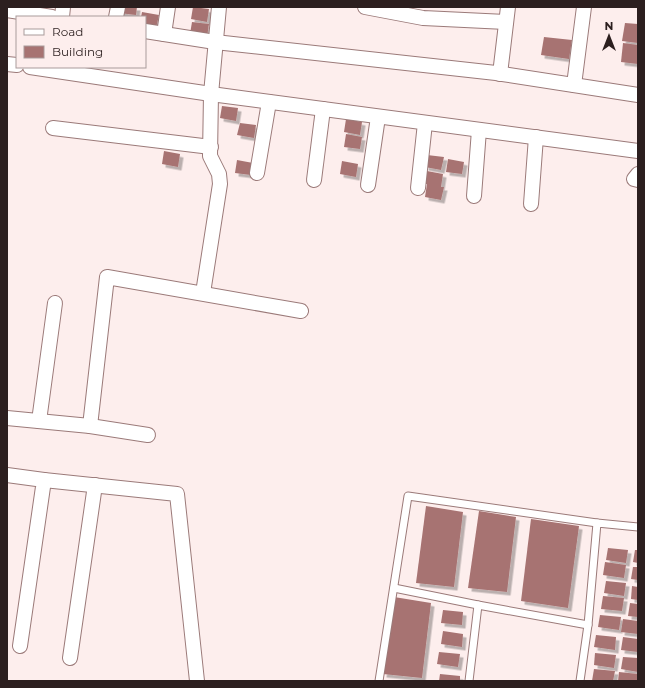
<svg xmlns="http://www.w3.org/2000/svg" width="645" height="688" font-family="Montserrat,sans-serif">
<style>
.building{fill:#a77372;filter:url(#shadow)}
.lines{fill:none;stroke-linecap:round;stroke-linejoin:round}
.lane-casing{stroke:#9b7a79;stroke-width:9}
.street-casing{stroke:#9b7a79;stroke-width:16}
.lane{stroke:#fff;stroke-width:7}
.street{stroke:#fff;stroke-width:14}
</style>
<defs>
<filter id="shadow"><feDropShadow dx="3.5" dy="3.5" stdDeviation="0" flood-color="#0004"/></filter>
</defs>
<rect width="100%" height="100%" fill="#fdeeed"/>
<!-- building -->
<g class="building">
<path d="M120 7H137L136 15 119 13Z"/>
<path d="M193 7 209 9 207 22 191 19Z"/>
<path d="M142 12 159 15 156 28 145 26V17H141Z"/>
<path d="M192 22 209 24 207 37 190 34Z"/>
<path d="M625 23 638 24V43L622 41Z"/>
<path d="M544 37 572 40 569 59 541 55Z"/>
<path d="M623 43 638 45V64L621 62Z"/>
<path d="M222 106 238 108 236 121 220 118Z"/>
<path d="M346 119 362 122 360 135 344 132Z"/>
<path d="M240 123 256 125 254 138 237 135Z"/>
<path d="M346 134 362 137 360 149 344 147Z"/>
<path d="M164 151 180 154 178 167 162 164Z"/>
<path d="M427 155 444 157 441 170 425 167Z"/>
<path d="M448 159 464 162 462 174 446 172Z"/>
<path d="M237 160 253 163 251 175 235 173Z"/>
<path d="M342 161 358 164 356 177 340 174Z"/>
<path d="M427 171 443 174 441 187H444L441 200 425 197 427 184H425Z"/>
<path d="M426 506 463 512 454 587 416 583Z"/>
<path d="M479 511 516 517 507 592 468 588Z"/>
<path d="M531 519 579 526 568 608 521 601Z"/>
<path d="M608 548 628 550 626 563 606 560Z"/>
<path d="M635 550H638V563L633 562Z"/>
<path d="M605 562 626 565 624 578 603 575Z"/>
<path d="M633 567H638V580L631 579Z"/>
<path d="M606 581 626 583 624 596 604 593Z"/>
<path d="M632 586 638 587V600L631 599Z"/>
<path d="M603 596 624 598 622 611 601 609Z"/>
<path d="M394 597 431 603 422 678 383 674Z"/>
<path d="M630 603 638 604V617L628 616Z"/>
<path d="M443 610 463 612 462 625 441 623Z"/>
<path d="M600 615 621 617 619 630 598 627Z"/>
<path d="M623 619 638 621V634L621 632Z"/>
<path d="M443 631 463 634 462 647 441 644Z"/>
<path d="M596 635 616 637 615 650 594 647Z"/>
<path d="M623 637 638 639V652L621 650Z"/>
<path d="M439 652 460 654 458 667 437 664Z"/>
<path d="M595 653 616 655 614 668 594 665Z"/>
<path d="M623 657 638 658V672L621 669Z"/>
<path d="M594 669 615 671 613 681H592Z"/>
<path d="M619 672 638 674V681H618Z"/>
<path d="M440 674 460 676V681H439Z"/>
</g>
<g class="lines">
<defs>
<g id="lane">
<path d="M394 588 478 605"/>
<path d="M379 681 408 496 597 523"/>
<path d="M469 681 478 605 588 625"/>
<path d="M580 681 588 625 597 523 638 527"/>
</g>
<g id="street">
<path d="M365 7 423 18 506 22"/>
<path d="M7 10 52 17"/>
<path d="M62 17 63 7"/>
<path d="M116 17 118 7"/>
<path d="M145 31 215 42 496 73 638 95"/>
<path d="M164 34 168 7"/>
<path d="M7 64 17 65"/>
<path d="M30 67 211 94 638 151"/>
<path d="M500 74 508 7"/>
<path d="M574 85 584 7"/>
<path d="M53 128 211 147"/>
<path d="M257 173 269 102"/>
<path d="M638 174 634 179 638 180"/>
<path d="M314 180 323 109"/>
<path d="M368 185 378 117"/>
<path d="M418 188 425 123"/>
<path d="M474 196 479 130"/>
<path d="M531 204 536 137"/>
<path d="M203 293 220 184 219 174 210 156 211 94 219 7"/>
<path d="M7 418 90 426 107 277 301 311"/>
<path d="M39 421 55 303"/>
<path d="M90 426 148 435"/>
<path d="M7 475 44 480 20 646"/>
<path d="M44 480 177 494 197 681"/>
<path d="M70 658 95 485"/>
</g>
</defs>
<!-- lane casing -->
<use href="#lane" class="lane-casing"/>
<!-- street casing -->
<use href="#street" class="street-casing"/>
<!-- lane -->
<use href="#lane" class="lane"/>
<!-- street -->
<use href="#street" class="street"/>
</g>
<!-- border -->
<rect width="645" height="688" fill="none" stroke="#2c1f1f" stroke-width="16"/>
<!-- legend -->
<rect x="16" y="16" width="130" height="52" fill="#fdeeed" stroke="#a99b9b"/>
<rect x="24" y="29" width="20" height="6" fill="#ffffff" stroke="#a99b9b"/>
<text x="52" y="36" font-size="12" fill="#2c1f1f">Road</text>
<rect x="24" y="46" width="20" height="12" fill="#a77372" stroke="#a99b9b"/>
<text x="52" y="56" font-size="12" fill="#2c1f1f">Building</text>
<!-- north arrow -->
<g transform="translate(609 36)" stroke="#fdeeed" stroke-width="3" paint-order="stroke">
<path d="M0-3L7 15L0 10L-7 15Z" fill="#2c1f1f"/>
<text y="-6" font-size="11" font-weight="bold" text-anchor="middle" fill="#2c1f1f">N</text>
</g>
</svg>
